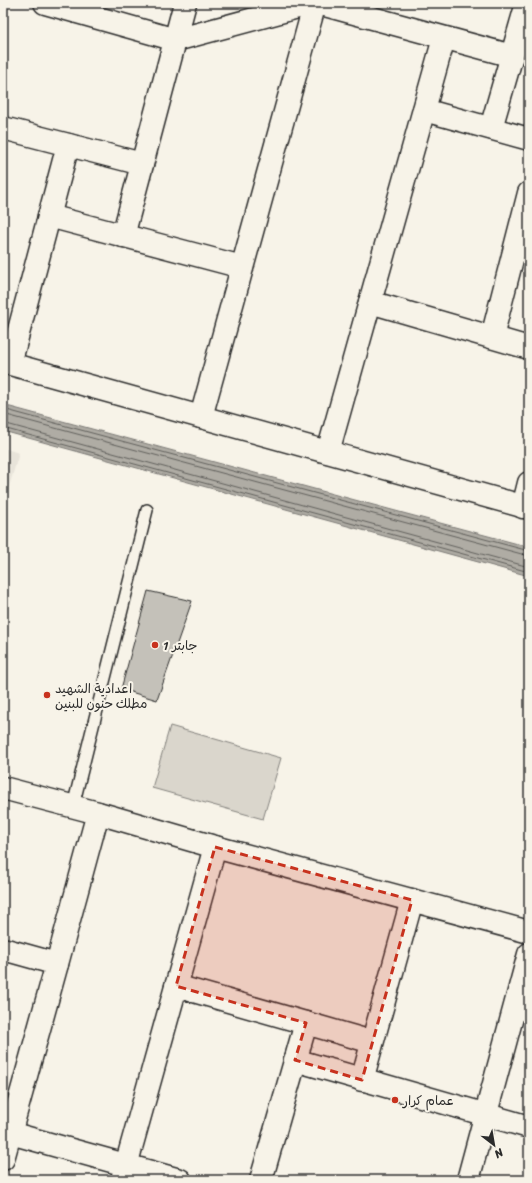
<svg xmlns="http://www.w3.org/2000/svg" width="532" height="1183" font-family="Sriracha,'Playpen Sans Arabic',sans-serif">
<style>
.built{fill:#e8e4da}
.green{fill:#dad6cc;stroke:#82807c}
.water{fill:#afaca4;stroke:#7a7874}
.lines{fill:none;stroke-linecap:round;stroke-linejoin:round}
.shore{stroke:#605f5b;stroke-width:1}
.building{fill:#c4c1b9;stroke:#2b2b2b}
.lane-casing{stroke:#2b2b2b;stroke-width:14}
.street-casing{stroke:#2b2b2b;stroke-width:25}
.secondary-casing{stroke:#2b2b2b;stroke-width:25}
.lane{stroke:#f7f3e8;stroke-width:11}
.street{stroke:#f7f3e8;stroke-width:22}
.secondary{stroke:#f7f3e8;stroke-width:22}
.marked{fill:#c8321e;fill-opacity:0.2;stroke:#c8321e;stroke-width:3;stroke-dasharray:8 5;stroke-linejoin:round}
.poi-dot{fill:#c8321e;stroke:#f7f3e8;stroke-width:1.5}
.labels{text-anchor:middle;stroke-width:4;stroke-linejoin:round;paint-order:stroke}
.poi-label{font-size:13px;fill:#2b2b2b;stroke:#f7f3e8;text-anchor:start}
</style>
<rect width="100%" height="100%" fill="#f7f3e8"/>
<filter id="ink" filterUnits="userSpaceOnUse"><feTurbulence type="fractalNoise" baseFrequency=".025" numOctaves="2"/><feDisplacementMap in="SourceGraphic" scale="8" xChannelSelector="R" yChannelSelector="G"/><feConvolveMatrix kernelMatrix="1 2 1 2 8 2 1 2 1" color-interpolation-filters="sRGB"/></filter>
<g filter="url(#ink)">
<!-- built -->
<path class="built" d="M3 448 19 453 3 507Z"/>
<!-- green -->
<path class="green" d="M170 726 281 758 263 819 152 788Z"/>
<!-- water -->
<path class="water" d="M3 405 529 547V576L3 431Z"/>
<g class="lines">
<!-- shore -->
<g class="shore">
<path d="M3 409 529 551"/>
<path d="M3 414 529 556"/>
<path d="M3 423 529 567"/>
<path d="M3 428 529 572"/>
</g>
</g>
<!-- building -->
<path class="building" d="M148 591 192 601 157 700 121 689Z"/>
<g class="lines">
<defs>
<path id="lane" d="M73 806 147 510"/>
<g id="street">
<path d="M45 3 176 40 313 3"/>
<path d="M317 3 512 56"/>
<path d="M424 110 529 139"/>
<path d="M3 128 142 164"/>
<path d="M491 128 527 3"/>
<path d="M49 216 242 267"/>
<path d="M123 236 185 3"/>
<path d="M370 302 529 348"/>
<path d="M492 337 529 193"/>
<path d="M10 364 68 145"/>
<path d="M201 417 315 3"/>
<path d="M328 452 444 38"/>
<path d="M523 507 529 483"/>
<path d="M3 949 57 964"/>
<path d="M176 986 372 1042"/>
<path d="M295 1060 529 1127"/>
<path d="M362 1080 412 900"/>
<path d="M3 1131 180 1180"/>
<path d="M3 1159 57 964 98 813"/>
<path d="M122 1180 215 847"/>
<path d="M261 1180 306 1023"/>
<path d="M468 1180 529 954"/>
</g>
<g id="secondary">
<path d="M3 362 529 508"/>
<path d="M3 788 98 813 215 847 529 932"/>
</g>
</defs>
<!-- lane casing -->
<use href="#lane" class="lane-casing"/>
<!-- street casing -->
<use href="#street" class="street-casing"/>
<!-- secondary casing -->
<use href="#secondary" class="secondary-casing"/>
<!-- lane -->
<use href="#lane" class="lane"/>
<!-- street -->
<use href="#street" class="street"/>
<!-- secondary -->
<use href="#secondary" class="secondary"/>
</g>
</g>
<!-- marked area -->
<path class="marked" d="M215 847 412 900 362 1080 295 1060 306 1023 176 986Z"/>
<!-- markers -->
<g class="poi-dot">
<circle cx="155" cy="645" r="4"/>
<circle cx="47" cy="695" r="4"/>
<circle cx="395" cy="1100" r="4"/>
</g>
<g class="labels">
<!-- poi labels -->
<g class="poi-label">
<text x="163" y="650">جابتر 1</text>
<text x="55" y="693">اعدادية الشهيد<tspan x="55" dy="15">مطلك حنون للبنين</tspan></text>
<text x="403" y="1105">عمام كرار</text>
</g>
</g>
<!-- margin -->
<rect width="532" height="1183" fill="none" stroke="#f7f3e8" stroke-width="16"/>
<rect x="8" y="8" width="516" height="1167" fill="none" stroke="#2b2b2b" stroke-width="1.5" filter="url(#ink)"/>
<!-- north arrow -->
<g transform="translate(494 1145) rotate(149)" stroke="#f7f3e8" stroke-width="3" paint-order="stroke">
<path d="M0-3L7 15L0 10L-7 15Z" fill="#2b2b2b"/>
<text y="-6" font-size="11" font-weight="bold" text-anchor="middle" fill="#2b2b2b">N</text>
</g>
</svg>
